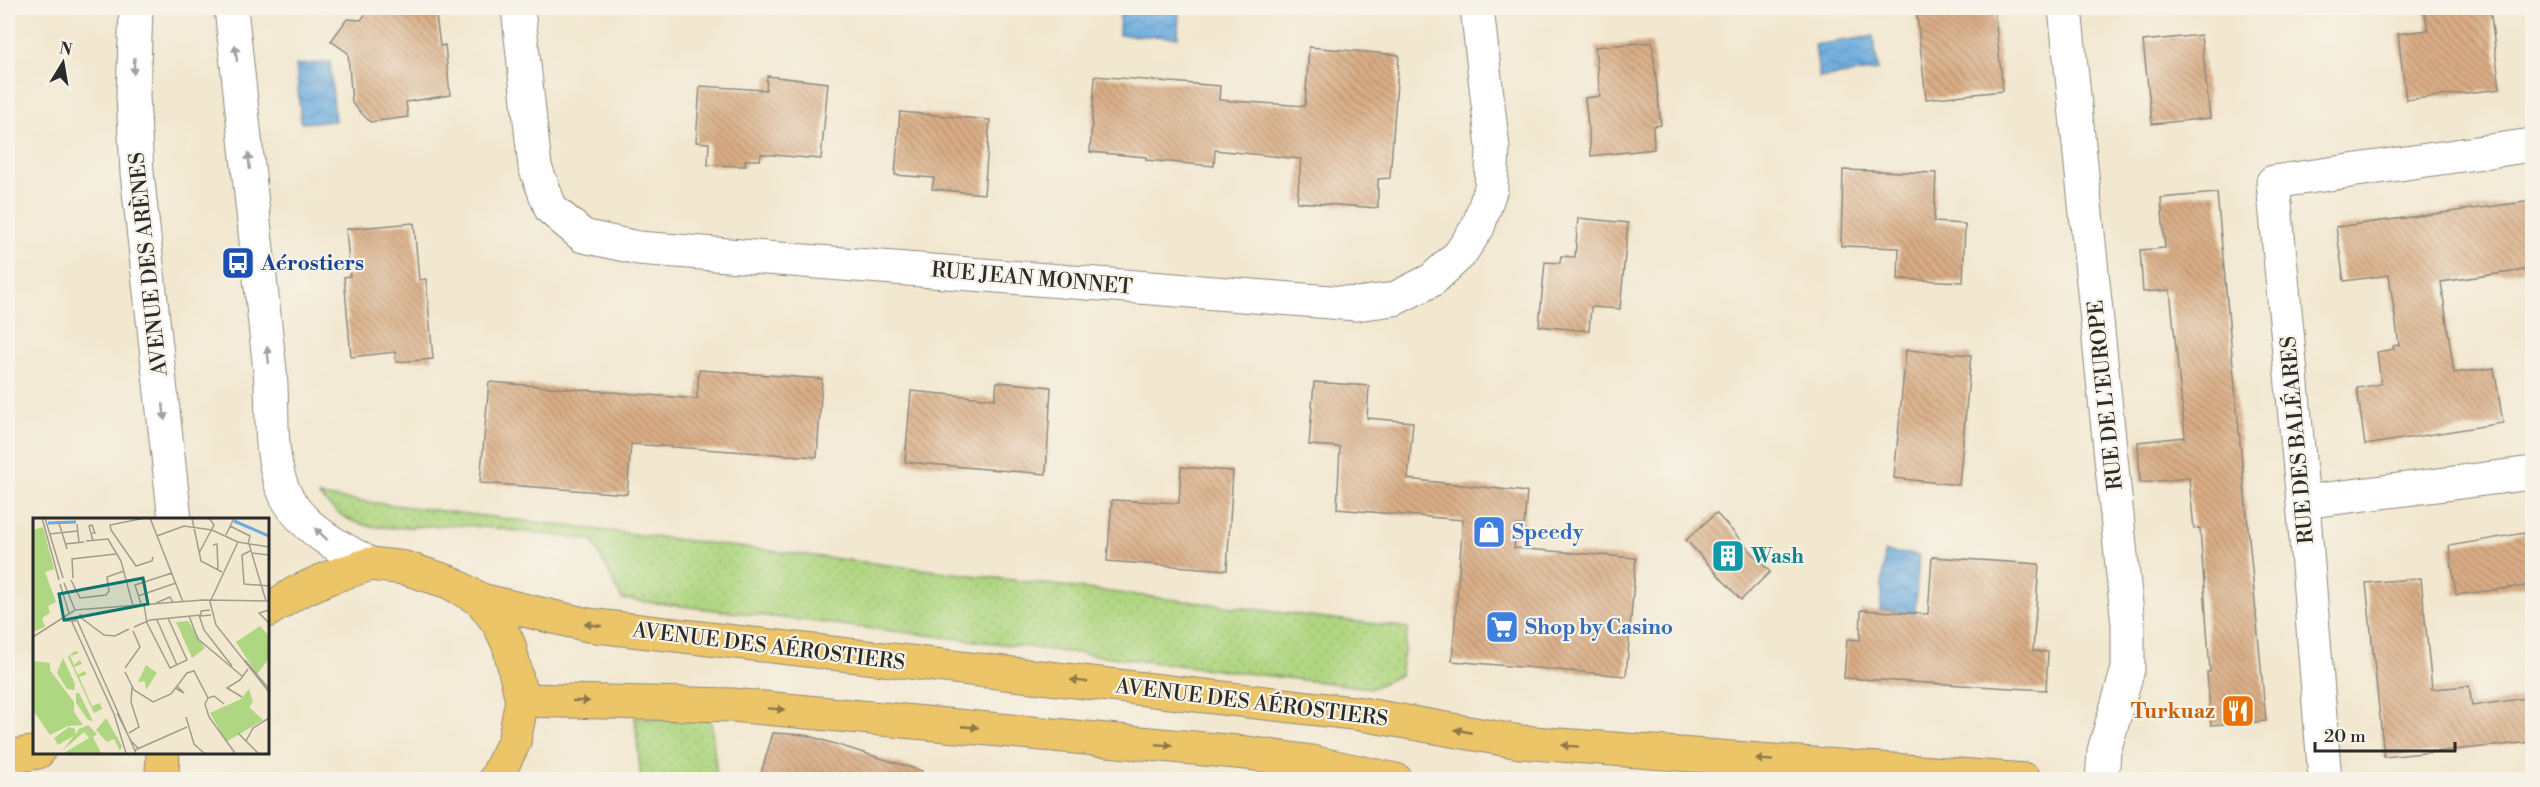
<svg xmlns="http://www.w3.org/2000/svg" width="2540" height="787" font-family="'Libre Bodoni',serif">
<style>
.grass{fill:url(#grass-dots);stroke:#6d8056;stroke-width:1.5}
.water{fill:url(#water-waves);stroke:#4b6a84;stroke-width:1.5}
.building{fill:url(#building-back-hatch)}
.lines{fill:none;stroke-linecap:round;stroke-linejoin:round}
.minor-casing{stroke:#8e897d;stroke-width:35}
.major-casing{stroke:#8e897d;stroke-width:35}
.minor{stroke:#fff;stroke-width:33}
.major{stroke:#edc569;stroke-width:33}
.oneway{fill:#a0a0a0}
.oneway2{fill:#8c784a}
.labels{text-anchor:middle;stroke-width:4.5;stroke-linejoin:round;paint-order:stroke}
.transit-label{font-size:21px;font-weight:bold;fill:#164399;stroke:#f7f3e8;text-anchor:start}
.street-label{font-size:21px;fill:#2b2b2b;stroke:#f7f3e8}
.shop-label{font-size:21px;font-weight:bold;fill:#366cbe;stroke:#f7f3e8;text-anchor:start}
.culture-label{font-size:21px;font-weight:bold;fill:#0d838f;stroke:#f7f3e8;text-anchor:start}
.food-label{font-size:21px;font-weight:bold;fill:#c56008;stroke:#f7f3e8;text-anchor:end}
.inset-river{fill:none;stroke:#6baade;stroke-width:3}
.inset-road{fill:none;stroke:#a29c8d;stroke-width:1.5}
.view{fill:#0f766e;fill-opacity:0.15;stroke:#0f766e;stroke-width:3}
.inset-edge{fill:none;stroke:#2b2b2b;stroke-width:3}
</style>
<defs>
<pattern id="grass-dots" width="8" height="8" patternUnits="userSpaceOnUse" patternTransform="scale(1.5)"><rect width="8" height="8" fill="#afd680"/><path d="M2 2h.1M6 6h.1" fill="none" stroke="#97b86f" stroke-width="1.8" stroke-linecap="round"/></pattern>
<pattern id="water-waves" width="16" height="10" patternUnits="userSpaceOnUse" patternTransform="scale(1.5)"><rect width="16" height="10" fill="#6baade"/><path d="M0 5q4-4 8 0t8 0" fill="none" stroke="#588bb4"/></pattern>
<pattern id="building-back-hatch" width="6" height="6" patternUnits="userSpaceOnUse" patternTransform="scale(1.5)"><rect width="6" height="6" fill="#d9ad85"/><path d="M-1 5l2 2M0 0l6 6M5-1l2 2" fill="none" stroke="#b08d6d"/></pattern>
</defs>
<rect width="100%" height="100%" fill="#f7f3e8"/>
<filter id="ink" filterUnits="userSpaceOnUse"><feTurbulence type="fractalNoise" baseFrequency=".0167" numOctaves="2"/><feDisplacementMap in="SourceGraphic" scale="12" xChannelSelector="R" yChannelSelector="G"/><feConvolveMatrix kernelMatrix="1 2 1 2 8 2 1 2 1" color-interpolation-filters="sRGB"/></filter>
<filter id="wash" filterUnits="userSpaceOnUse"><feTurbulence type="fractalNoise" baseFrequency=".008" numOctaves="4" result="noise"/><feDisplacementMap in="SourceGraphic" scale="24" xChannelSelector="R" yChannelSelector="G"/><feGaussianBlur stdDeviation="1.35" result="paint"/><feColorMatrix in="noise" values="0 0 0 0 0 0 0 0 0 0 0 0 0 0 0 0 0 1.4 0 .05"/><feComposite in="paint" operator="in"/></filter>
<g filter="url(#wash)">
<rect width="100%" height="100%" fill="#f2e7cf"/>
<!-- grass -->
<g class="grass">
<path d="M319 496 1408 628 1400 675 1372 688 622 599 592 540C548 535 503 528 459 525 425 524 385 534 352 521 339 515 329 506 319 496Z"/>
<path d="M635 718 711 720 717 779H641Z"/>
</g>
<!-- water -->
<g class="water">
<path d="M1120 8H1179L1178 37 1119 35Z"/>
<path d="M1873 36 1878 70 1819 78 1815 45Z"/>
<path d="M330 62 335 121 301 123 296 65Z"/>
<path d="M1885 552 1919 555 1915 613 1880 610Z"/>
</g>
<g id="blocks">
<!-- building -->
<g class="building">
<path d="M370 8H435L440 46 445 45 450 95 406 102 408 117 370 122 352 103 348 53 331 41 347 19 361 20Z"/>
<path d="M1916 8H1994L2003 91 1926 99Z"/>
<path d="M2424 8H2490L2500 89 2406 100 2398 34 2428 30Z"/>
<path d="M2201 35 2210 118 2152 124 2143 41Z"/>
<path d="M1652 42 1661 125 1653 126 1654 149 1591 156 1585 98 1600 96 1595 47Z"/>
<path d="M1309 47 1399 55 1390 178 1378 179V208L1297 202 1301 159 1215 150 1214 166 1146 160V157L1090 152 1095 76 1220 86 1219 100 1305 106Z"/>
<path d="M767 76 828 83 821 159 761 154 760 160H745L746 166 708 165 709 143 696 142 700 86 766 90Z"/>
<path d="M900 112 990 120 984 194 932 189 934 178 895 175Z"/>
<path d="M1843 170 1936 173 1934 222 1965 224 1963 282 1898 279 1899 248 1841 246Z"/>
<path d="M2217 193 2266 721 2211 725 2207 672H2210L2200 528 2194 529 2189 478 2140 483 2138 442 2185 437 2170 290 2143 292 2140 250 2165 248 2161 198Z"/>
<path d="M2532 201V269L2441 282 2454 373 2494 368 2503 423 2365 445 2357 388 2381 384 2377 352 2394 349 2393 346 2399 345 2389 275 2344 281 2336 227Z"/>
<path d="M1578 218 1628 223 1620 309 1591 307 1589 331 1539 326 1545 262 1560 263 1561 256 1575 257Z"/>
<path d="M414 223 419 280 426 279 433 359 396 362 395 352 351 357 344 277 350 276 346 229Z"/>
<path d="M1906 350 1971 355 1959 485 1894 478Z"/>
<path d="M699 370 822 379 817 457 631 444 627 494 480 483 489 382 697 399Z"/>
<path d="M997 382 1051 387 1046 474 905 462 911 391 995 399Z"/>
<path d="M1314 382 1369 386 1367 418 1413 422 1408 479 1527 492 1524 525H1516L1514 548 1636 558 1626 676 1452 661 1463 520 1337 509 1340 447 1309 445Z"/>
<path d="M1181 467 1233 471 1227 570 1107 561 1112 500 1179 503Z"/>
<path d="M1716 513 1770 572 1741 600 1686 540Z"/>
<path d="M2524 533 2526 542 2532 541V585L2456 595 2449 546Z"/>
<path d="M1932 557 2039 564 2033 651 2048 652 2046 690 1844 678 1847 639 1860 640 1861 610 1928 614Z"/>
<path d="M2421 578 2432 689 2469 686 2472 706 2532 697V742L2384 757 2366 583Z"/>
<path d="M773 733 806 735 922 771 920 780H759Z"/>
</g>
</g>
</g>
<g filter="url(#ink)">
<use href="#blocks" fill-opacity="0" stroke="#8e897d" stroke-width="1.5"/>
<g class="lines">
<defs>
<g id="minor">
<path d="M136 8 133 96 137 173 175 520"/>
<path d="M231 8C244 129 257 250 270 371 274 412 267 458 286 496 303 529 340 548 370 564"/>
<path d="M518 8 535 167 551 209 583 236 638 248 1356 304 1394 299 1432 280 1460 254 1478 227 1491 188 1493 148 1477 8"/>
<path d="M2065 8 2128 624V669L2104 751 2102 780"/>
<path d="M2303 502 2532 473"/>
<path d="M2325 780 2303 502 2273 182 2532 145"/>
</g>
<g id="major">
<path d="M481 600 588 625 1361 714 1520 742 2025 780"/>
<path d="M267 611 297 592 328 578 370 564 405 568 449 582 481 600 499 624 509 645 522 700 514 742 495 780"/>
<path d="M522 700 732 705 1247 753 1312 762 1396 780"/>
<path d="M163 752 162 773 164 780"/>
<path d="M8 757 38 752"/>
</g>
</defs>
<!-- minor casing -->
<use href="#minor" class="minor-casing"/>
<!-- major casing -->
<use href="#major" class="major-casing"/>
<!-- minor -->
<use href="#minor" class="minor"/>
<!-- major -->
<use href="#major" class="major"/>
</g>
<!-- one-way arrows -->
<defs><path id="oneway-solid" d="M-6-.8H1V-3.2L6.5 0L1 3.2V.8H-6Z" transform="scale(1.5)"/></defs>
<g class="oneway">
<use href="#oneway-solid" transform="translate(236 53) rotate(-96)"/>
<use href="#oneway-solid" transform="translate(134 66) rotate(93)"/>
<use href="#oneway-solid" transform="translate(249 161) rotate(-96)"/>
<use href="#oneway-solid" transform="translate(268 355) rotate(-96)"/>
<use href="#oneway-solid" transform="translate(164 412) rotate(84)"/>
<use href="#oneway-solid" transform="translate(321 534) rotate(-137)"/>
</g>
<g class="oneway2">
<use href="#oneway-solid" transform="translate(593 625) rotate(-172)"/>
<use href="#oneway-solid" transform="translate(1079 681) rotate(-173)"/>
<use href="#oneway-solid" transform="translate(581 701) rotate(1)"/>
<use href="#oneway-solid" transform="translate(776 709) rotate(5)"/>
<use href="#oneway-solid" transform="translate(970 727) rotate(5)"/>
<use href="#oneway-solid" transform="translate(1463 731) rotate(-169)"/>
<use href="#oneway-solid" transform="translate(1164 745) rotate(5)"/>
<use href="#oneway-solid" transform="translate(1570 746) rotate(-176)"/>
<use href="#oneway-solid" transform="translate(1764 760) rotate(-176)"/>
</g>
</g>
<!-- icons -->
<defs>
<symbol id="bus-square" viewBox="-11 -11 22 22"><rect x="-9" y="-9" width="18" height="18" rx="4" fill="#1a4fb4" stroke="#f7f3e8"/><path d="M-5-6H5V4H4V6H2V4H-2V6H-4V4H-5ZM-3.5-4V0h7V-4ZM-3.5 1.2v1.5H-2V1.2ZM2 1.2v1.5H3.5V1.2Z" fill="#fff"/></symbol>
<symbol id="shop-square" viewBox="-11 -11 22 22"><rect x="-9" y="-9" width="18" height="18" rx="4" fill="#3f7fe0" stroke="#f7f3e8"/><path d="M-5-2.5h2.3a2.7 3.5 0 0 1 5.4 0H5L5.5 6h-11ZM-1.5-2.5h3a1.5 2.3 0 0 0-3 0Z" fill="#fff"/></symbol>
<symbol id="building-square" viewBox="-11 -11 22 22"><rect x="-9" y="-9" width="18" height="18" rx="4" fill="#0f9aa8" stroke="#f7f3e8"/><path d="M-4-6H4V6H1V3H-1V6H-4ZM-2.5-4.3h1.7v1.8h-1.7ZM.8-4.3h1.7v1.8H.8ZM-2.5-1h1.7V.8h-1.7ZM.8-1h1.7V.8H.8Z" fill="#fff"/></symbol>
<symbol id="supermarket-square" viewBox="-11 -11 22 22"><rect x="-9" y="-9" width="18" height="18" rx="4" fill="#3f7fe0" stroke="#f7f3e8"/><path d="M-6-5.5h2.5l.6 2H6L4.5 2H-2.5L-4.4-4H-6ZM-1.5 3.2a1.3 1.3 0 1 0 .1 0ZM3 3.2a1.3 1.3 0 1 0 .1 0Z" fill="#fff"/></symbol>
<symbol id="restaurant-square" viewBox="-11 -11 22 22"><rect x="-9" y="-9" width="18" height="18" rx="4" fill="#e8710a" stroke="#f7f3e8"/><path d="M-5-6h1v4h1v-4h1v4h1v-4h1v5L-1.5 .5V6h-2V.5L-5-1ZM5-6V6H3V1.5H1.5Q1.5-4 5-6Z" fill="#fff"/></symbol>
</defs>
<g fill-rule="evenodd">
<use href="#bus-square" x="219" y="244" width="38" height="38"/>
<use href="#shop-square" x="1470" y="513" width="38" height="38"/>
<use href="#building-square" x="1709" y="537" width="38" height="38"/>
<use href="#supermarket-square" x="1483" y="608" width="38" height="38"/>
<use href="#restaurant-square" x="2219" y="692" width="38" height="38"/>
</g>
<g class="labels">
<!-- transit labels -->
<g class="transit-label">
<text x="261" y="270">Aérostiers</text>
</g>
<!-- street labels -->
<g class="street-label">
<text transform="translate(148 264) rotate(-96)" y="7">AVENUE DES ARÈNES</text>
<text transform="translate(1032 278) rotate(5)" y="7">RUE JEAN MONNET</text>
<text transform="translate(2105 395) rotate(-96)" y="7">RUE DE L'EUROPE</text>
<text transform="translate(2297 440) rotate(-95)" y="7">RUE DES BALÉARES</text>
<text transform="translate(769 646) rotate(7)" y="7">AVENUE DES AÉROSTIERS</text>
<text transform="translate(1252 702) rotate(7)" y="7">AVENUE DES AÉROSTIERS</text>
</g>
<!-- shop labels -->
<g class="shop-label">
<text x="1512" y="539">Speedy</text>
<text x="1525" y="634">Shop by Casino</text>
</g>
<!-- culture labels -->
<g class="culture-label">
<text x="1751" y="563">Wash</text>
</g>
<!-- food labels -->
<g class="food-label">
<text x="2215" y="718">Turkuaz</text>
</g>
</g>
<!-- overview -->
<g transform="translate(33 518)">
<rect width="236" height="236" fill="#f2e7cf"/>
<path d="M42 133 45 134 44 136 37 138 41 147 47 142 49 146 41 149 45 157 51 153 54 156 46 159 59 188 67 185 69 191 61 195 35 139ZM30 140 42 166 41 172 34 171 24 155ZM0 143 17 145V152L41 184V194L50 207 35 208 17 217 0 192ZM113 147 124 155 113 172 112 163 105 164ZM216 171 220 184 216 189 230 202 193 224 177 195 208 181ZM43 175H46L60 203 55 202 43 185ZM73 200 89 228 87 233 81 221 74 224 63 212ZM55 207 64 216 60 219 68 235H31L56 220 51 214 29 233 46 211ZM36 209 42 211V217L25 227 21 220Z" fill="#afd680"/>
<path d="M155 103 172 130 159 140 143 104Z" fill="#afd680"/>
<path d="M10 9 21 51 12 54 23 84 15 88 17 95 9 100 12 109 0 114V12ZM227 108 235 117V142L224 156 203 124Z" fill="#afd680"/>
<path class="inset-river" d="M201 3 236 18M15 5 43 4"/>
<path class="inset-road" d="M9 0 26 62M12 0 30 60M112 0 77 7 78 12 103 48 119 43 120 39M117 0 150 84M159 0 168 43 189 54M26 5 34 31M44 6 46 25M197 8 217 18 215 26M59 15H62L59 7 56 8 60 23M16 16 45 13M193 17 201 0M124 18 151 8 179 12 205 24M53 23 75 21 88 43 100 88M32 26 51 24M216 26 233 83M180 27 184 26 185 52M236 29 205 24 177 84 183 107 236 174M217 33 209 37 211 66 236 68M166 35 181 7 176 0M218 35 236 37M40 60 39 41 83 36M38 62 47 80 73 77 76 73 74 59 91 53M31 65 42 92M27 66 36 95M105 78 143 65M123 85 137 79 140 85M108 86 102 67 139 55M111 87 114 105 137 150 154 142 135 100M177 92 168 93V98L178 97M236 92 226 95 236 105M166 97 171 112 199 148M156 98 165 121 209 158M47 99 71 117 82 118 96 111M44 102 103 235M124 102 144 147M31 103H42L48 96M39 104 81 196 93 235M101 109 117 102 168 97M0 119 42 92 170 82 236 83M212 142 236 171M92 150 107 129 100 113M92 154 101 172 120 184 138 176 154 155 161 153 175 180M142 170 151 175 144 168M209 179 194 170 207 162 215 151M175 180 172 186 176 199 202 235M175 180 181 178 191 186M84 195 98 223 106 231M153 199 161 226 171 235M96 215 106 209 98 184 99 169M205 215 225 235M213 223 220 210 236 200M102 232 154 209"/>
<path class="view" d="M110 60 115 86 31 102 26 76Z"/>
<rect width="236" height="236" class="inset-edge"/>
</g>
<!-- margin -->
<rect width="2540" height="787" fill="none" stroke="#f7f3e8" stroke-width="30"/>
<!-- north arrow -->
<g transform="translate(63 63) rotate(11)" stroke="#f7f3e8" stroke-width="4.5" paint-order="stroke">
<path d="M0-4.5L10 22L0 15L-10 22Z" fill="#2b2b2b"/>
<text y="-9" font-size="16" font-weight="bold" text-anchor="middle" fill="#2b2b2b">N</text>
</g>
<!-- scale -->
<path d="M2315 742v9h140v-9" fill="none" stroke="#2b2b2b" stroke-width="3"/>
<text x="2324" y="742" font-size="18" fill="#2b2b2b" stroke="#f7f3e8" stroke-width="4.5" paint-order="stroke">20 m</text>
</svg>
